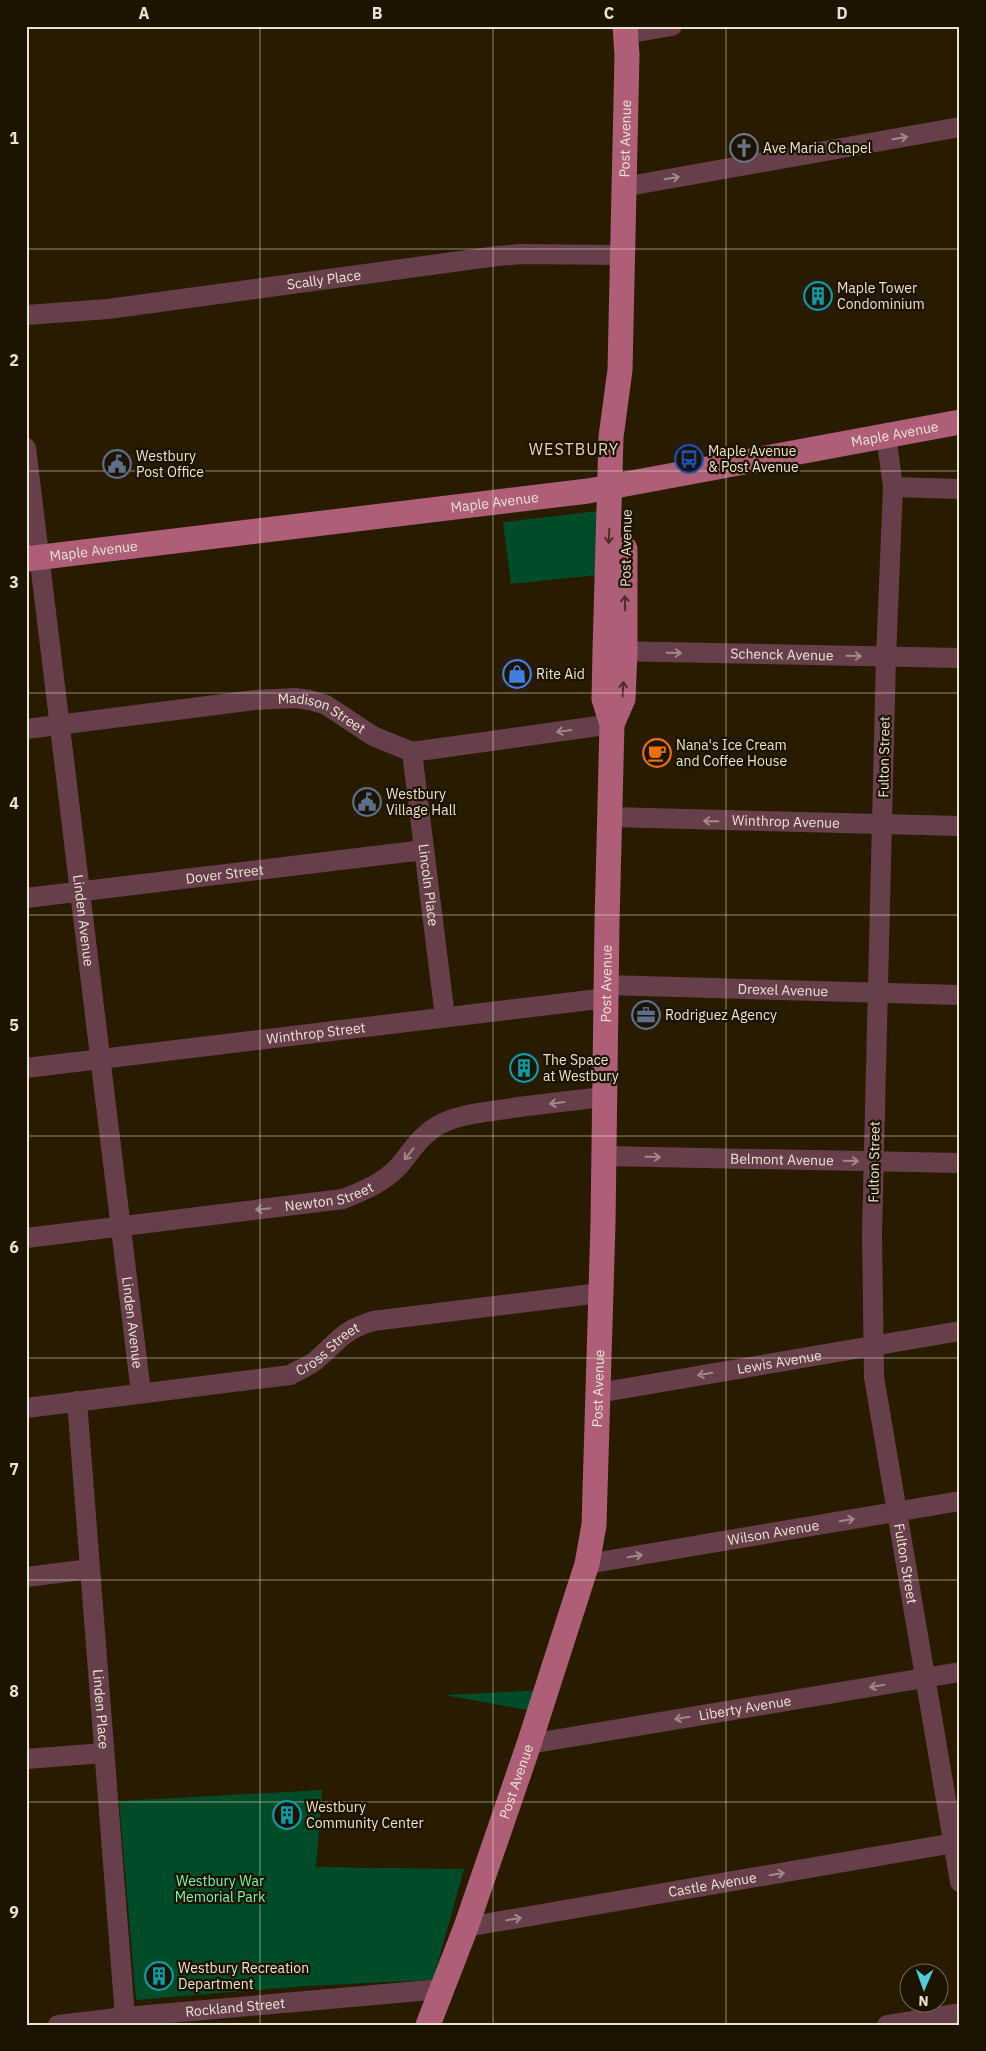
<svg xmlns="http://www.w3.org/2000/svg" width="986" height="2051" font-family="'IBM Plex Sans',sans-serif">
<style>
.green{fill:#004c28}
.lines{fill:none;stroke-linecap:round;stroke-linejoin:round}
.minor{stroke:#673f4b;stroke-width:20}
.major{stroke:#af5e77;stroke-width:25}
.oneway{stroke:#a28988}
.oneway2{stroke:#4f2d2a}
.grid{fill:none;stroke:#ebe3d2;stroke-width:1;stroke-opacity:0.55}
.labels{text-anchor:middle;stroke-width:4.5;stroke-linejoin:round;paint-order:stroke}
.street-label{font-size:14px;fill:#ebe3d2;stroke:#1c1300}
.poi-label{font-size:14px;fill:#ebe3d2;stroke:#1c1300;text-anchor:start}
.park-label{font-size:14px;fill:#79faac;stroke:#1c1300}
.quarter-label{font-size:16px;letter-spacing:1px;fill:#e5d4b2;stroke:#1c1300}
.neatline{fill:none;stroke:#ebe3d2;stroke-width:2}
.grid-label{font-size:16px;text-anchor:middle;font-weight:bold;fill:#ebe3d2}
</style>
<rect width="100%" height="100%" fill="#281b00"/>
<!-- green -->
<g class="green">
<path d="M598 511 597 575 511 584 503 522Z"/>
<path d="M547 1690 539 1712 444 1695Z"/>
<path d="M322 1790 316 1867 464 1869 433 1980 306 1986 136 2000 119 1801Z"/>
</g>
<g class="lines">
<!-- minor -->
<g class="minor">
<path d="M625 34 672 26"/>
<path d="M623 187 960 127"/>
<path id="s1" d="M26 315 108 309 497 256 522 254 622 255"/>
<path id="s2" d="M886 435 893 487 886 657 872 1233 874 1377 960 1882"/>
<path id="s3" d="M26 448 141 1393"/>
<path d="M893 487 960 489"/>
<path id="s4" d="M612 651 960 658"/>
<path id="s5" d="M26 729 255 700 295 698 310 700 326 705 373 736 412 752 612 724"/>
<path id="s6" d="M412 752 445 1017"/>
<path id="s7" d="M611 817 960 826"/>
<path id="s8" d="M26 898 424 850"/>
<path id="s9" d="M607 985 960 995"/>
<path id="s10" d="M26 1068 607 998"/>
<path id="s11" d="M604 1156 960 1163"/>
<path id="s12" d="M26 1238 343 1199C363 1191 383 1183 398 1167 411 1152 420 1136 437 1126 454 1116 473 1114 492 1111 529 1105 567 1101 605 1097"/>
<path id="s13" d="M598 1393 960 1331"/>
<path id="s14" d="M77 1401 125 2017"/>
<path id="s15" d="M26 1408 290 1375C298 1370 308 1367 315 1361 339 1341 341 1331 373 1321L600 1293"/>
<path id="s16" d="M587 1564 960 1501"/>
<path d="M26 1577 90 1569"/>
<path id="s17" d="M529 1744 960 1672"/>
<path d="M26 1759 104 1753"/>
<path id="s18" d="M466 1927 960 1842"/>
<path id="s19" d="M58 2025 125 2017 442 1989"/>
<path d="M887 2025 960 2013"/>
</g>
<!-- major -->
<g class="major">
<path id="s20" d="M26 559 588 491 960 422"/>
<path d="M612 724 623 699 625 652V549"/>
<path id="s21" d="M428 2025 466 1927 529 1744 587 1564 594 1525 603 1223 607 923 612 724 604 699 605 651 611 437 620 370 627 55 625 26"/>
</g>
</g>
<!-- one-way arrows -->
<defs><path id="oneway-shaft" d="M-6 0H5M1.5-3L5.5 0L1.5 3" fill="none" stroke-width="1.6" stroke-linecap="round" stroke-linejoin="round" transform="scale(1.25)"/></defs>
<g class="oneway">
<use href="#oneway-shaft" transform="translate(900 138) rotate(-10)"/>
<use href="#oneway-shaft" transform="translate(672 178) rotate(-10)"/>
<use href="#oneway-shaft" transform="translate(674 653) rotate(1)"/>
<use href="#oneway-shaft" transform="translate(854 656) rotate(1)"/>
<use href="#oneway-shaft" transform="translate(564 731) rotate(172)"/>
<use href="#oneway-shaft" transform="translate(711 821) rotate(-179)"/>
<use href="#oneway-shaft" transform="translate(557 1103) rotate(173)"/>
<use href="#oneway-shaft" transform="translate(409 1154) rotate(129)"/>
<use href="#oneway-shaft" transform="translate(653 1157) rotate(1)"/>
<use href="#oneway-shaft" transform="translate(851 1161) rotate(1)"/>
<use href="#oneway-shaft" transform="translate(263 1209) rotate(174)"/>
<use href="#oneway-shaft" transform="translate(705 1374) rotate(170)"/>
<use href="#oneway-shaft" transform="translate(847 1520) rotate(-10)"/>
<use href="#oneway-shaft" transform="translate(635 1556) rotate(-10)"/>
<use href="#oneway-shaft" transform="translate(877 1686) rotate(171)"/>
<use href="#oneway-shaft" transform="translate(682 1718) rotate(171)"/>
<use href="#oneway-shaft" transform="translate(777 1874) rotate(-10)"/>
<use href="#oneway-shaft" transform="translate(514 1919) rotate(-10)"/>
</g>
<g class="oneway2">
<use href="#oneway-shaft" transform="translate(609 536) rotate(92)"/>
<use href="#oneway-shaft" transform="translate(625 603) rotate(-91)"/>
<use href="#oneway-shaft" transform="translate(623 689) rotate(-87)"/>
</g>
<!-- grid -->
<path class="grid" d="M260 26V2025M493 26V2025M726 26V2025M26 249H960M26 471H960M26 693H960M26 915H960M26 1136H960M26 1358H960M26 1580H960M26 1802H960"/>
<!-- icons -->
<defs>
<symbol id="church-ring" viewBox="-11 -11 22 22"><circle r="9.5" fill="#1c1300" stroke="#6b7280" stroke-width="1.5"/><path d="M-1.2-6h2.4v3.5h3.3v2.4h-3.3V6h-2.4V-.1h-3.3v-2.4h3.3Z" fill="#6b7280"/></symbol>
<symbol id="building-ring" viewBox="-11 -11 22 22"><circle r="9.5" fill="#1c1300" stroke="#0f9aa8" stroke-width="1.5"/><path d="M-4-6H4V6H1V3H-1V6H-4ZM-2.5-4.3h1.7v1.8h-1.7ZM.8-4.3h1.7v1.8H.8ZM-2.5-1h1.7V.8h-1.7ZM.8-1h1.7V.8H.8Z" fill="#0f9aa8"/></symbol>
<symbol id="bus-ring" viewBox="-11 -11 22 22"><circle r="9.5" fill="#1c1300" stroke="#1a4fb4" stroke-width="1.5"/><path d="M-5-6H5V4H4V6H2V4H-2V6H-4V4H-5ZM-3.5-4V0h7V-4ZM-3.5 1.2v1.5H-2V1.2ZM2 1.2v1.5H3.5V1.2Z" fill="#1a4fb4"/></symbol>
<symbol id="civic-ring" viewBox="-11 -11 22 22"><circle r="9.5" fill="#1c1300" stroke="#5c6f8a" stroke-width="1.5"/><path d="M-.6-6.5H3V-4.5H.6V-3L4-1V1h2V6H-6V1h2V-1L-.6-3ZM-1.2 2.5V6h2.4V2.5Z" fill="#5c6f8a"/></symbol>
<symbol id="shop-ring" viewBox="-11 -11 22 22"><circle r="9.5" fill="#1c1300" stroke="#3f7fe0" stroke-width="1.5"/><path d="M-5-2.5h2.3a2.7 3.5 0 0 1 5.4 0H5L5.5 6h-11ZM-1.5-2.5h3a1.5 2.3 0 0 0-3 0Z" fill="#3f7fe0"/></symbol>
<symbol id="cafe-ring" viewBox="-11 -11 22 22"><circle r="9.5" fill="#1c1300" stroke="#e8710a" stroke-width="1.5"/><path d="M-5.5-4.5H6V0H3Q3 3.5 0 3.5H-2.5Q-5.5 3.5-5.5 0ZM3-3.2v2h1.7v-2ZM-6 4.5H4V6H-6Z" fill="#e8710a"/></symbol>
<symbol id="office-ring" viewBox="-11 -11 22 22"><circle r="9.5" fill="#1c1300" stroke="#5c6f8a" stroke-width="1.5"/><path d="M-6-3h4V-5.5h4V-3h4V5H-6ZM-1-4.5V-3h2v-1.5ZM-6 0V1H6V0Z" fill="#5c6f8a"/></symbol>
</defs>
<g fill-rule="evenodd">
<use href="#church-ring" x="728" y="132" width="32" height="32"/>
<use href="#building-ring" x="802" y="280" width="32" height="32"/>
<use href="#bus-ring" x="673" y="443" width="32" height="32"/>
<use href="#civic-ring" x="101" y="448" width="32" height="32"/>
<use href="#shop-ring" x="501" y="658" width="32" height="32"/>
<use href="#cafe-ring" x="641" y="737" width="32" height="32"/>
<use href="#civic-ring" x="351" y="786" width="32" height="32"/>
<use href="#office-ring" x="630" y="999" width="32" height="32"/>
<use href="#building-ring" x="508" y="1052" width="32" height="32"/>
<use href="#building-ring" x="271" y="1799" width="32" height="32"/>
<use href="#building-ring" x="143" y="1960" width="32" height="32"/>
</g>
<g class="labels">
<!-- street labels -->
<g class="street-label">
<text dy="5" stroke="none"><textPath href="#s21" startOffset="1916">Post Avenue</textPath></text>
<text dy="5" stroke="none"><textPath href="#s1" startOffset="300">Scally Place</textPath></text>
<text dy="5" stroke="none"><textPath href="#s20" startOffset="878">Maple Avenue</textPath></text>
<text dy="5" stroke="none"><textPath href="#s20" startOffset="472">Maple Avenue</textPath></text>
<text transform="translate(626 548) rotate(-89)" y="5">Post Avenue</text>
<text dy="5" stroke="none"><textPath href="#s20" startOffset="68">Maple Avenue</textPath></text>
<text dy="5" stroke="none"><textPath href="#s4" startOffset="170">Schenck Avenue</textPath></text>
<text dy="5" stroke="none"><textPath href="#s5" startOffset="301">Madison Street</textPath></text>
<text transform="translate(884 757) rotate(-89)" y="5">Fulton Street</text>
<text dy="5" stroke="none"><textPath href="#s7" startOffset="175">Winthrop Avenue</textPath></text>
<text dy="5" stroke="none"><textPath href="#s8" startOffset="200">Dover Street</textPath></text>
<text dy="5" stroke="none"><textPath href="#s6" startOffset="134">Lincoln Place</textPath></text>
<text dy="5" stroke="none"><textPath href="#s3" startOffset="476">Linden Avenue</textPath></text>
<text dy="5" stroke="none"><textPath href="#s21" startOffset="1069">Post Avenue</textPath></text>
<text dy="5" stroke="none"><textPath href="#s9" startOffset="176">Drexel Avenue</textPath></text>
<text dy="5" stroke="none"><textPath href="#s10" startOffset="292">Winthrop Street</textPath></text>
<text dy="5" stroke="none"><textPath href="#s11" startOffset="178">Belmont Avenue</textPath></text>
<text transform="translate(874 1162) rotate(-89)" y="5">Fulton Street</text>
<text dy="5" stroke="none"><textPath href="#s12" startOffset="306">Newton Street</textPath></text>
<text dy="5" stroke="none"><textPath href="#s3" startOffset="881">Linden Avenue</textPath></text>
<text dy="5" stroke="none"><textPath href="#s15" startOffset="312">Cross Street</textPath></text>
<text dy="5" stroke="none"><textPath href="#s13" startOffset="184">Lewis Avenue</textPath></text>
<text dy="5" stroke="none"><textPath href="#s21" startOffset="664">Post Avenue</textPath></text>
<text dy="5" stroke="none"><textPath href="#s16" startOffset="189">Wilson Avenue</textPath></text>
<text dy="5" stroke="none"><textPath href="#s2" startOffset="1132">Fulton Street</textPath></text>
<text dy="5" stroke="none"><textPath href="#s17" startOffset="219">Liberty Avenue</textPath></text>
<text dy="5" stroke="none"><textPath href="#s14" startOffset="309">Linden Place</textPath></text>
<text dy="5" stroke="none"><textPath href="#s21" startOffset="259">Post Avenue</textPath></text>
<text dy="5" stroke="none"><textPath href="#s18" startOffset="250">Castle Avenue</textPath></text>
<text dy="5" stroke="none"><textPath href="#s19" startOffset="178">Rockland Street</textPath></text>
</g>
<!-- poi labels -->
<g class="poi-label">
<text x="763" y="153">Ave Maria Chapel</text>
<text x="837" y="293">Maple Tower<tspan x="837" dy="16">Condominium</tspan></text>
<text x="708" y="456">Maple Avenue<tspan x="708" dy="16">&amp; Post Avenue</tspan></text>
<text x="136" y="461">Westbury<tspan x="136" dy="16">Post Office</tspan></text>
<text x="536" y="679">Rite Aid</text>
<text x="676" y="750">Nana's Ice Cream<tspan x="676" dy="16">and Coffee House</tspan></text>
<text x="386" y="799">Westbury<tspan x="386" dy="16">Village Hall</tspan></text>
<text x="665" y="1020">Rodriguez Agency</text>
<text x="543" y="1065">The Space<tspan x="543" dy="16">at Westbury</tspan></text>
<text x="306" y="1812">Westbury<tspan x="306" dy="16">Community Center</tspan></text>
<text x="178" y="1973">Westbury Recreation<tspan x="178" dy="16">Department</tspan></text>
</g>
<!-- park labels -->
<g class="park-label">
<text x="220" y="1886">Westbury War<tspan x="220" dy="16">Memorial Park</tspan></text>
</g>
<!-- quarter labels -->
<g class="quarter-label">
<text x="574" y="455">WESTBURY</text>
</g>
</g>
<!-- border -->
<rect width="986" height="2051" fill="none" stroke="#1c1300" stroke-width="55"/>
<!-- north arrow -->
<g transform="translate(924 1988) rotate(182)"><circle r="24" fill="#1c1300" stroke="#6f6654"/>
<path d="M0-4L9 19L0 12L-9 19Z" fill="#52cbd9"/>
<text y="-8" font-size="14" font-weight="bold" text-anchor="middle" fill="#ebe3d2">N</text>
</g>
<rect x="28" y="28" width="930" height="1996" class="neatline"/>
<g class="grid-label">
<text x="144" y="19">A</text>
<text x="377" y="19">B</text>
<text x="609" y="19">C</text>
<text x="842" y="19">D</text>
<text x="14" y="144">1</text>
<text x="14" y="366">2</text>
<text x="14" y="588">3</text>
<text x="14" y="809">4</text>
<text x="14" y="1031">5</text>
<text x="14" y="1253">6</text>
<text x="14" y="1475">7</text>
<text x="14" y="1697">8</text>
<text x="14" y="1918">9</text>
</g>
</svg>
